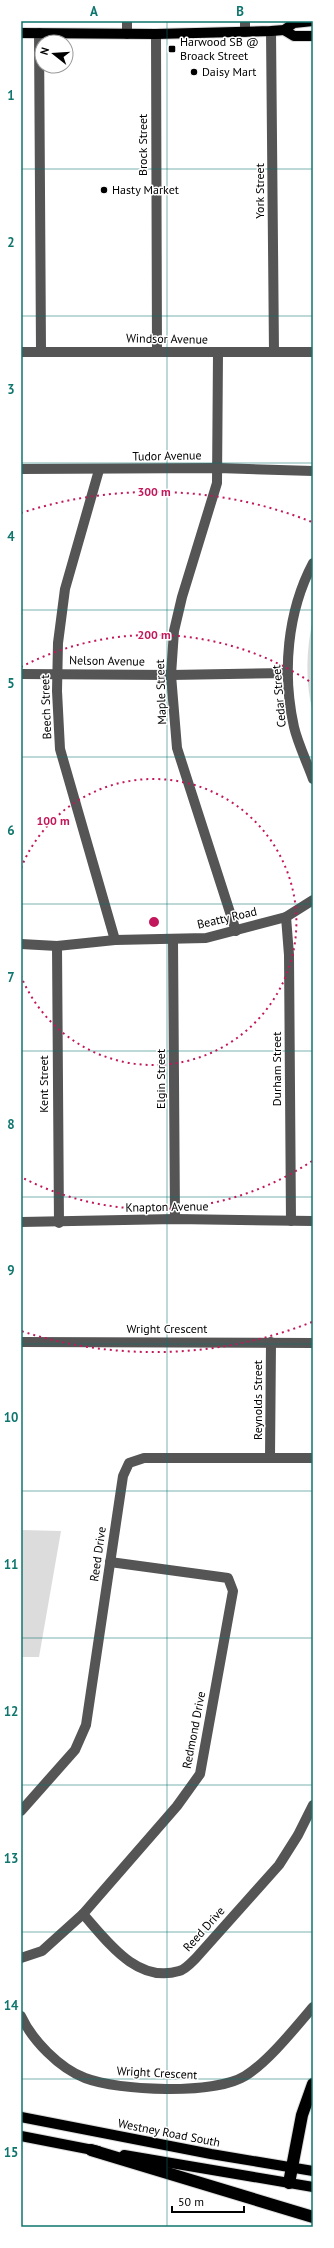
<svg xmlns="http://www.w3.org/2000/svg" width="334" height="2248" font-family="'PT Sans',sans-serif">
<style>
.green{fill:#dcdcdc}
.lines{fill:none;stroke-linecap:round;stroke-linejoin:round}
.major-casing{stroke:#dbdbdb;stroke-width:12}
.highway-casing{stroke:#dbdbdb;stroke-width:14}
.minor{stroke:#555;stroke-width:10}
.major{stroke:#000;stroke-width:10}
.highway{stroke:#000;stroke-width:12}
.grid{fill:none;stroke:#0f766e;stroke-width:1;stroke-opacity:0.55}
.ring{fill:none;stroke:#c2185b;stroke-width:2;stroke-dasharray:2 4}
.poi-dot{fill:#000;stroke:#fff;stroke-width:1.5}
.labels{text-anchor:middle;stroke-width:3;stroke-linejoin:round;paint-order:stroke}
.poi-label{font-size:12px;fill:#000;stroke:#fff;text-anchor:start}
.street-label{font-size:12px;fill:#000;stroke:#fff}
.centre{fill:#c2185b;stroke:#fff;stroke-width:2}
.ring-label{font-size:12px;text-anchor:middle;font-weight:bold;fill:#c2185b;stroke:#fff;stroke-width:3;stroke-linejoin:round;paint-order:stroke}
.neatline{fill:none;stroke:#0f766e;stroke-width:1.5}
.grid-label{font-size:13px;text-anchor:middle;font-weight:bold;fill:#0f766e}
</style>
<rect width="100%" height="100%" fill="#fff"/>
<!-- green -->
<g class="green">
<path d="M313 619V713C305 683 306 649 313 619Z"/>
<path d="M21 1530 61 1531 39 1657H21Z"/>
</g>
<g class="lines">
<defs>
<g id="major">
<path d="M284 30 294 36H313"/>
<path d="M21 33 156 34 271 31 284 30 294 23 313 21"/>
<path d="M21 2117 211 2154 313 2171"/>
<path d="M21 2136 98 2151"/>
<path d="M124 2155 313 2187"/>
</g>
<g id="highway">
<path d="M91 2150 313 2217"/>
<path d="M289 2183 302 2115 313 2084"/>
</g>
</defs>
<!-- major casing -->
<use href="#major" class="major-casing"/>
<!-- highway casing -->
<use href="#highway" class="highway-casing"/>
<!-- minor -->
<g class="minor">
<path d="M127 21V34"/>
<path d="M245 21V32"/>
<path d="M271 31 274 352"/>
<path d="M39 33 41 351"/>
<path d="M156 34 157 352"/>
<path d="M21 352H313"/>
<path d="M218 353 217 483 182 597 174 631 171 675 177 748 236 931"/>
<path d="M21 469 218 468 313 471"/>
<path d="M99 470 65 589 58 643 57 691 60 749 115 940"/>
<path d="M313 563C287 612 282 673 294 727 298 744 307 762 313 779"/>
<path d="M21 674 171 675 288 673"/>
<path d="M286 917 289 955 291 1221"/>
<path d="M173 940 175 1219"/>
<path d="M21 944 57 946 115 940 206 938 286 917 313 900"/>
<path d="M57 946 59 1223"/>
<path d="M21 1222 175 1219 313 1221"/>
<path d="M21 1342 313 1343"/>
<path d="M270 1457 271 1342"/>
<path d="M21 1811 75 1750 86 1725 123 1476 129 1463 144 1458H313"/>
<path d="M83 1914C107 1941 137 1984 179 1971 185 1970 192 1962 196 1958L279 1865 298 1835 313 1805"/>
<path d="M21 1958 42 1951 83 1914 177 1806 200 1774 233 1591 228 1578 110 1562"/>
<path d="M21 2016C32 2040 59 2068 85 2078 119 2091 214 2095 245 2076 268 2062 295 2028 313 2007"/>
</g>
<!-- major -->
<use href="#major" class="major"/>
<!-- highway -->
<use href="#highway" class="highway"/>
</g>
<!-- grid -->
<path class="grid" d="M167 21V2227M21 169H313M21 316H313M21 463H313M21 610H313M21 757H313M21 904H313M21 1051H313M21 1197H313M21 1344H313M21 1491H313M21 1638H313M21 1785H313M21 1932H313M21 2079H313"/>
<!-- distance rings -->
<g class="ring">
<path d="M21 868A143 143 0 1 1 21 976"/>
<path d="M312 1161A287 287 0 0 1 21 1177M21 667A287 287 0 0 1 312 683"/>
<path d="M312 1322A430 430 0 0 1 21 1331M21 513A430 430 0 0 1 312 522"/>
</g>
<!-- markers -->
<g class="poi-dot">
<rect x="168" y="45" width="8" height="8" rx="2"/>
<circle cx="194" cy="72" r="4"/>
<circle cx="104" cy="190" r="4"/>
</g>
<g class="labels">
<!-- poi labels -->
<g class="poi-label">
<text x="180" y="46">Harwood SB @<tspan x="180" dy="14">Broack Street</tspan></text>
<text x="202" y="76">Daisy Mart</text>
<text x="112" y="194">Hasty Market</text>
</g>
<!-- street labels -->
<g class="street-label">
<text transform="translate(143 145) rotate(-90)" y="4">Brock Street</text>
<text transform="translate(260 191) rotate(-90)" y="4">York Street</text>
<text transform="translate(167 339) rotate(1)" y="4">Windsor Avenue</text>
<text transform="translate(167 456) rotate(-1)" y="4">Tudor Avenue</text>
<text transform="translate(107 661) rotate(1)" y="4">Nelson Avenue</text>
<text transform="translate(161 692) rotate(-92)" y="4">Maple Street</text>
<text transform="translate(279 696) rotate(-95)" y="4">Cedar Street</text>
<text transform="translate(46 707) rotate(-92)" y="4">Beech Street</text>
<text transform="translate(227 918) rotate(-13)" y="4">Beatty Road</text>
<text transform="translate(277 1069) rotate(-90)" y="4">Durham Street</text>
<text transform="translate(161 1079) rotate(-90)" y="4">Elgin Street</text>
<text transform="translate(44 1084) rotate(-90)" y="4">Kent Street</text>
<text transform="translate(167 1207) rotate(-1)" y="4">Knapton Avenue</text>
<text x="167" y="1333">Wright Crescent</text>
<text transform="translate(258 1400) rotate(-90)" y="4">Reynolds Street</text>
<text transform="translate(98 1554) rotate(-82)" y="4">Reed Drive</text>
<text transform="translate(194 1730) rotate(-79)" y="4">Redmond Drive</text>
<text transform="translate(204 1929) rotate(-48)" y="4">Reed Drive</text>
<text transform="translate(157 2073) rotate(3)" y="4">Wright Crescent</text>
<text transform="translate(169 2133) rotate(11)" y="4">Westney Road South</text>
</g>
</g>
<circle cx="154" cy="922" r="6" class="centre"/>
<g class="ring-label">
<text x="154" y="496">300 m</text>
<text x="154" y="639">200 m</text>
<text x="53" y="825">100 m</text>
</g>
<!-- border -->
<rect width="334" height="2248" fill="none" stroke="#ffffff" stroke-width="44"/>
<!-- north arrow -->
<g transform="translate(54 54) rotate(287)"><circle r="19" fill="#ffffff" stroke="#999999"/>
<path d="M0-3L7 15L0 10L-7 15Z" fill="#000000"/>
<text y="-6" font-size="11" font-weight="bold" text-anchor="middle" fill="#000000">N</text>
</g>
<!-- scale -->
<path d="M172 2206v6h72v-6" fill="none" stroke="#000000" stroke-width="2"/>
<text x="178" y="2206" font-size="12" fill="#000000" stroke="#ffffff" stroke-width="3" paint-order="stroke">50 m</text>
<rect x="22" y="22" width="290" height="2204" class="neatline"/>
<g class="grid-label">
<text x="94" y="16">A</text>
<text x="240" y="16">B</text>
<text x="11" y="100">1</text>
<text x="11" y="247">2</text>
<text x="11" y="394">3</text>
<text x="11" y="541">4</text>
<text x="11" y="688">5</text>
<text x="11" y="835">6</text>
<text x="11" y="982">7</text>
<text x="11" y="1129">8</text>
<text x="11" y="1275">9</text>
<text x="11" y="1422">10</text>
<text x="11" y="1569">11</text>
<text x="11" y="1716">12</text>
<text x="11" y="1863">13</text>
<text x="11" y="2010">14</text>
<text x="11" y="2157">15</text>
</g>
</svg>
